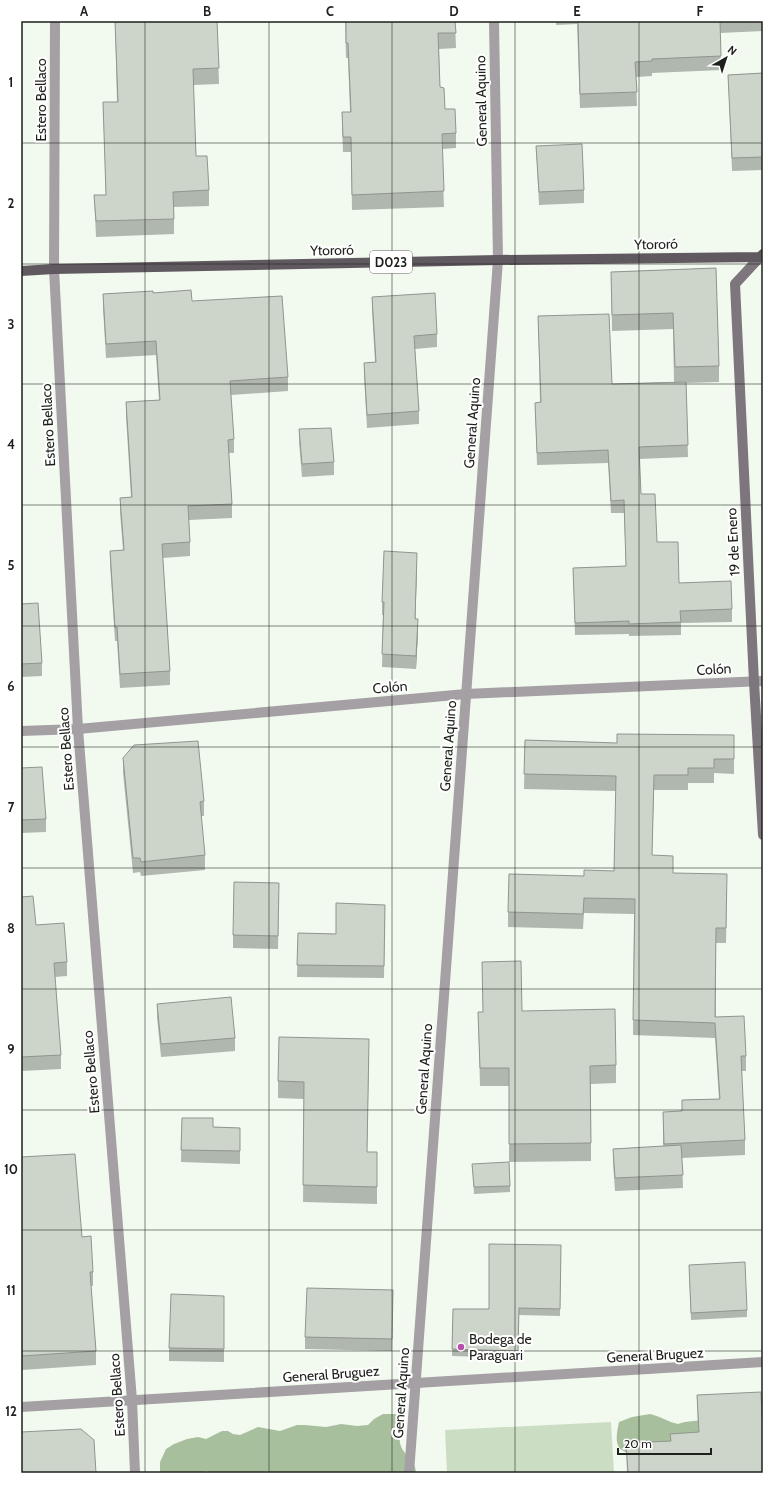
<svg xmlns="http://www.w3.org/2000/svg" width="784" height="1494" font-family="Cabin,sans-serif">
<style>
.green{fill:#cbdec3}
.forest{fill:#a8bf9e}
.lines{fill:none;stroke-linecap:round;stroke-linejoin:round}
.street{stroke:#a4a0a4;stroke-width:10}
.secondary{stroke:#7d767c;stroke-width:10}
.primary{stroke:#615960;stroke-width:10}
.wall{fill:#b0b7ae}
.shaded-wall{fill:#90958d}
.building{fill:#cdd5ca;stroke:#90958d}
.grid{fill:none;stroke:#1e201c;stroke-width:1;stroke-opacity:0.55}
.poi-dot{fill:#b74dae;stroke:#fff;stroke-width:1.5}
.labels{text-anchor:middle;stroke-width:4;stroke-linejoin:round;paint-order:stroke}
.shield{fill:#fff;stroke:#626360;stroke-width:1}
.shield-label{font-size:13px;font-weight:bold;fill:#1e201c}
.street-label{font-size:14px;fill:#1e201c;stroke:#fff}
.poi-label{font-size:14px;fill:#1e201c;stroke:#fff;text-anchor:start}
.neatline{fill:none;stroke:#1e201c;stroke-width:1.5}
.grid-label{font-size:13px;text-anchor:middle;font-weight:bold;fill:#1e201c}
</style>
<rect width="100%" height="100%" fill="#f2faef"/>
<!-- green -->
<path class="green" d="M611 1422 614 1473H447L445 1430Z"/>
<!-- forest -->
<g class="forest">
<path d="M383 1414H395C410 1426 398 1431 400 1443 403 1456 416 1459 416 1473H268L267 1471 263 1473H212L205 1471 202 1473H162L160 1471V1462L166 1449 174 1444 187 1439 198 1437 206 1439 222 1431H228L233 1434 240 1435 258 1427 280 1431 297 1425H305L326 1427 341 1424 357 1426 368 1425 374 1419Z"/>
<path d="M650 1414C660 1416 668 1422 678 1424 688 1420 696 1422 706 1419L718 1432 671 1440 644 1457C618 1452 613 1449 619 1422L632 1417Z"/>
</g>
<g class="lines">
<!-- street -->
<g class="street">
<path d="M55 21 54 269 78 729 132 1400 135 1473"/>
<path d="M21 731 78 729 466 694 763 681"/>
<path d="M21 1407 763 1362"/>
<path d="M409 1473 498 260 494 21"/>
</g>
<!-- secondary -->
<path class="secondary" d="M760 257 735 284 754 682 763 835"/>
<!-- primary -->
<path class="primary" d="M21 271 54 269 498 260 760 257 763 254"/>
</g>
<!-- wall -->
<g class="wall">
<path d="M115 21H217L219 84 193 85 196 156 209 190V206L174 207V234L96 237 94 195H106L103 102H117Z"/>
<path d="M345 21H455L456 48 439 49 440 87 445 109 456 133V148L442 149 444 207 352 210 351 152H343L342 127V112H350L348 58H346Z"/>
<path d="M556 21H763V31L720 33 721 70 652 73V76L636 77 637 106 580 108 577 24 556 25Z"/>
<path d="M763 73V170L732 171 728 75Z"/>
<path d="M536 146 584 190V203L539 205Z"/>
<path d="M716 268 719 366V382L686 383 688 457 639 459 641 494 657 542 679 583 732 609V622L681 623V635L629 636V634L575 635 573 568 626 566 624 513H611L608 463 537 465 535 403 540 402 538 316 612 384 674 382 673 329 612 331 611 272Z"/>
<path d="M153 293 192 301 288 377V391L231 395 234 439V453H229L232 504V518L189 520 190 542V556L163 558 170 671V685L120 688 117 641H115L110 564V551L123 550 120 512V498L131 497 126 416V402L159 400 156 355 106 358 103 308V294Z"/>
<path d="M372 297 437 334V347L415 349 419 411V424L367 428 364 376V363L375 362 372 310Z"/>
<path d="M299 429 334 462V475L302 477 299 442Z"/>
<path d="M417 566 415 619 418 632 416 669 382 667 383 615H382V602Z"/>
<path d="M21 604 42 663V676L21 677Z"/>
<path d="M734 735V774L714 773V783H688V790H654L652 855 673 873 727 889 726 943H716V1017L746 1056V1071H741L745 1140V1155L682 1158 683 1188 615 1191 613 1162V1149L663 1146V1112H682V1100L719 1099 715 1038 633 1035 634 914 584 913 583 929 508 927V912L584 876 614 871 616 791 524 789 525 740 617 743Z"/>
<path d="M123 758 204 801V816H201L205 855V870L141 876 140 872 133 873 123 773Z"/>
<path d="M21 768 46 819V832L21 833Z"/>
<path d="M279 896 278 949 233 948V935Z"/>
<path d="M21 897 36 925 67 962V976L55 977 61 1055V1069L21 1071Z"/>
<path d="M385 905 384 978 297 977 298 933 336 934Z"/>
<path d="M482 962 522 1011 616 1065V1083L591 1084V1161L509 1162V1086H480L478 1012H483Z"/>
<path d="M157 1004 235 1038V1051L161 1057 157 1017Z"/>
<path d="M369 1056 367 1152H377V1204L303 1202 304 1099 278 1098V1081Z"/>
<path d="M182 1118 213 1127 240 1128V1164L181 1162Z"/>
<path d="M21 1157 82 1237 93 1272V1286H91L96 1351V1365L22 1370 21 1352Z"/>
<path d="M472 1164 510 1186V1192L474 1194Z"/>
<path d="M561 1245 560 1316 519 1315 518 1358 452 1356 453 1309H489Z"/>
<path d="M689 1265 747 1310V1317L691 1320Z"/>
<path d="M393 1290 392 1351 305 1349V1337Z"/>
<path d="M224 1296V1362L169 1361V1348Z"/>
<path d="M697 1395 763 1473H627L626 1443 670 1441V1434L698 1432Z"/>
</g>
<!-- shaded-wall -->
<g class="shaded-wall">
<path d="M417 553V566L415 632V619Z"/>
<path d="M418 619V632L416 669V656Z"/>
</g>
<!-- building -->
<g class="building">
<path d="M115 21H217L219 68 193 69 196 156H207L209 190 173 192 174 219 96 221 94 195H106L103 102H118Z"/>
<path d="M346 21H455L456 33H438L440 87 444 88 445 109H455L456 133 442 134 444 191 352 195 351 137H343L342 112H351L348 43H346Z"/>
<path d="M578 21H720L721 56 652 59V61L635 62 637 92 580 94Z"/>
<path d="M763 73V157L732 158 728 75Z"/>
<path d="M582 144 584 190 539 192 536 146Z"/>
<path d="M716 268 719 366 675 367 673 313 612 315 611 272Z"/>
<path d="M191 290 192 301 282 296 288 377 230 381 234 439 228 440 232 504 188 506 190 542 162 544 170 671 120 674 117 627 115 628 110 551 124 550 120 498 132 497 126 402 160 400 156 341 106 344 103 294 153 291V293Z"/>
<path d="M435 293 437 334 414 336 419 411 367 415 364 363 376 362 372 297Z"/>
<path d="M609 314 612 384 686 382 688 445 639 447 641 494H655L657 542H678L679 583 731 581 732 609 680 611 681 622 629 624V621L575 623 573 568 626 566 624 500 611 501 608 450 537 453 535 403 541 402 538 316Z"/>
<path d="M331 428 334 462 302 464 299 429Z"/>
<path d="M384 551 417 553 415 619H418L416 656 382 654 384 602H382Z"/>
<path d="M38 603 42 663 21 664V604Z"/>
<path d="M617 734 734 735V759H714V768H688V775H654L652 855 673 856V873L727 874 726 928H716L715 1017 744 1016 746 1056H741L745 1140 664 1144 663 1112 682 1111V1100L720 1099 715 1023 633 1020 635 899 584 898 583 914 508 912 509 874 584 876V870L614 871 616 776 524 774 525 740 617 743Z"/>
<path d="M198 741 204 801 200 802 205 855 141 862 140 858H133L123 758 134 745Z"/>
<path d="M42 767 46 819 21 820V768Z"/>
<path d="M234 882 279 883 278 936 233 935Z"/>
<path d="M33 896 36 925 64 923 67 962 54 963 61 1055 21 1057V897Z"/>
<path d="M336 903 385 905 384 966 297 965 298 933 336 934Z"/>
<path d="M521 961 522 1011 615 1009 616 1065 590 1066 591 1143 509 1144V1068H480L478 1012H483L482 962Z"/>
<path d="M231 997 235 1038 161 1044 157 1004Z"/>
<path d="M279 1037 369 1039 367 1152H377V1187L303 1185 304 1082 278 1081Z"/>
<path d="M182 1118H213V1127L240 1128V1151L181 1150Z"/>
<path d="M681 1145 683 1175 615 1178 613 1149Z"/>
<path d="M75 1154 82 1237 91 1236 93 1272H90L96 1351 22 1356 21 1338V1157Z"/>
<path d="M509 1162 510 1186 474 1187 472 1164Z"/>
<path d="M489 1244 561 1245 560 1309 519 1308 518 1351 452 1349 453 1309H489Z"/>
<path d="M745 1262 747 1310 691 1313 689 1265Z"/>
<path d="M307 1288 393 1290 392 1339 305 1337Z"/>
<path d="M171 1294 224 1296V1349L169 1348Z"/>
<path d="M761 1392 762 1418H763V1473H628L626 1443 671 1441 670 1434 699 1432 697 1395Z"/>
<path d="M81 1429 94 1440 96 1473H21V1432Z"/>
</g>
<!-- grid -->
<path class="grid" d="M145 21V1473M269 21V1473M392 21V1473M515 21V1473M639 21V1473M21 143H763M21 264H763M21 384H763M21 505H763M21 626H763M21 747H763M21 868H763M21 989H763M21 1110H763M21 1230H763M21 1351H763"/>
<!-- markers -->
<circle class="poi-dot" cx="461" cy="1347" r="4"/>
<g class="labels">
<!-- shield labels -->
<rect class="shield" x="370" y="251" width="42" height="22" rx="3"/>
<g class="shield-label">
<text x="391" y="267">D023</text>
</g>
<!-- street labels -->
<g class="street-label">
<text transform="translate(41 100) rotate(-90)" y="5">Estero Bellaco</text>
<text transform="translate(481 101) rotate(-91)" y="5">General Aquino</text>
<text transform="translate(656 244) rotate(-1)" y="5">Ytororó</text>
<text transform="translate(332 250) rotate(-1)" y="5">Ytororó</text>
<text transform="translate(472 423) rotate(-86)" y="5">General Aquino</text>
<text transform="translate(48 425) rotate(-93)" y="5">Estero Bellaco</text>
<text transform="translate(733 542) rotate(-93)" y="5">19 de Enero</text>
<text transform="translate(714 669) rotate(-3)" y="5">Colón</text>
<text transform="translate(390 687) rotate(-5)" y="5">Colón</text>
<text transform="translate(448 746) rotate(-86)" y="5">General Aquino</text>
<text transform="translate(66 749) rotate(-94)" y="5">Estero Bellaco</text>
<text transform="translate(424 1069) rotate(-86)" y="5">General Aquino</text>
<text transform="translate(91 1072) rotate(-95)" y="5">Estero Bellaco</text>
<text transform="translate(655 1355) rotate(-3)" y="5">General Bruguez</text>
<text transform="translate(331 1374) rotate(-4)" y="5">General Bruguez</text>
<text transform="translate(401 1393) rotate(-86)" y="5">General Aquino</text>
<text transform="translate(117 1395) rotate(-94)" y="5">Estero Bellaco</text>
</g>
<!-- poi labels -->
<g class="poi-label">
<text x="469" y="1344">Bodega de<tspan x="469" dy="16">Paraguari</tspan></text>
</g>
</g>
<!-- border -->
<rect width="784" height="1494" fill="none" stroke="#ffffff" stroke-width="44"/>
<!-- north arrow -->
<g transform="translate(726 58) rotate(39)" stroke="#ffffff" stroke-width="3" paint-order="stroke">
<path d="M0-3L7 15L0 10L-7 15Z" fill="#1e201c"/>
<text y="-6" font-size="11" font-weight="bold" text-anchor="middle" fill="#1e201c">N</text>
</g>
<!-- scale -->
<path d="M618 1448v6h93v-6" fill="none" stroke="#1e201c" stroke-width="2"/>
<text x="624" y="1448" font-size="12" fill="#1e201c" stroke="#ffffff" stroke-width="3" paint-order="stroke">20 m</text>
<rect x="22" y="22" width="740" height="1450" class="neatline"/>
<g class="grid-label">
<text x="84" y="16">A</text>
<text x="207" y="16">B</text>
<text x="330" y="16">C</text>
<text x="454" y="16">D</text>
<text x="577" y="16">E</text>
<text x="700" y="16">F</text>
<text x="11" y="87">1</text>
<text x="11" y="208">2</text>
<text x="11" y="329">3</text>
<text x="11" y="449">4</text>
<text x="11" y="570">5</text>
<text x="11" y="691">6</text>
<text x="11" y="812">7</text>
<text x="11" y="933">8</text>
<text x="11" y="1054">9</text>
<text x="11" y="1174">10</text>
<text x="11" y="1295">11</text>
<text x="11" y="1416">12</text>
</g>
</svg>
